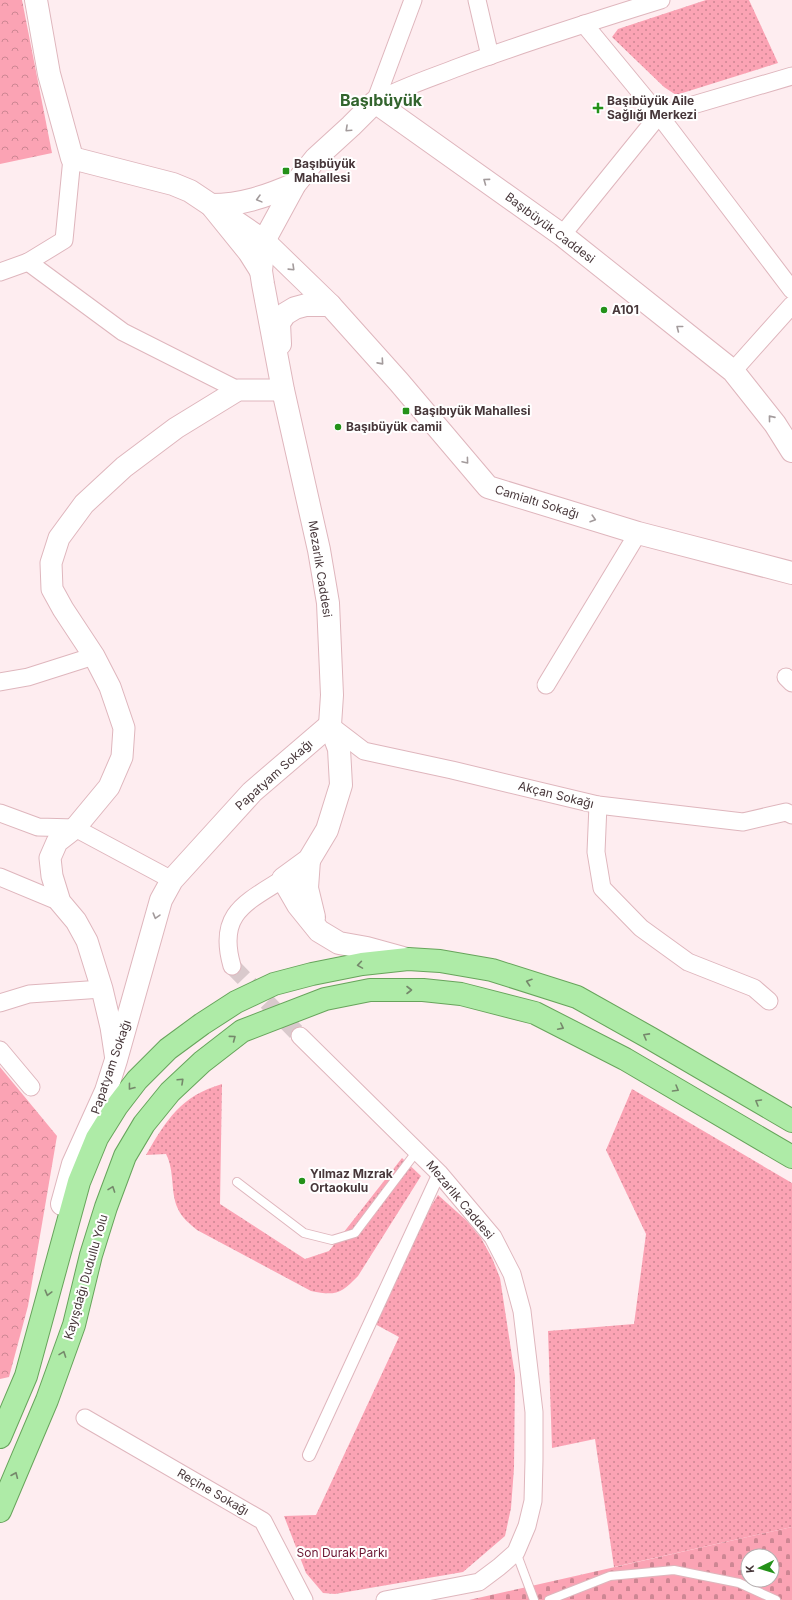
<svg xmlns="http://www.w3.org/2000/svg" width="792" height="1600" font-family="Inter,sans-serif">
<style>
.grass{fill:url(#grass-dots)}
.forest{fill:url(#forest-crowns)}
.cemetery{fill:url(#cemetery-stones);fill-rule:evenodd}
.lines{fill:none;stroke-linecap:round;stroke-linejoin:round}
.minor-tunnel{stroke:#d9c9cc;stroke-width:17;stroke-dasharray:17 8;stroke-linecap:butt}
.service-casing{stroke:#dfb6bd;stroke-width:10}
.pedestrian-casing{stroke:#dfb6bd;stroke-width:14}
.minor-casing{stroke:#dfb6bd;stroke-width:19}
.tertiary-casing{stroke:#dfb6bd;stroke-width:23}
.secondary-casing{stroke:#dfb6bd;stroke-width:24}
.primary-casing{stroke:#67a45b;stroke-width:24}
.service{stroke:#fff;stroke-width:8}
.pedestrian{stroke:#fff;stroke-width:12}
.minor{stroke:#fff;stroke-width:17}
.tertiary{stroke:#fff;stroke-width:21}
.secondary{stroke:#fff;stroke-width:22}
.primary{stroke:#aeeba7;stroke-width:22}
.oneway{stroke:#a39b9c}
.oneway2{stroke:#75886b}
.poi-dot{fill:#249119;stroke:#fff;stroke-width:1.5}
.labels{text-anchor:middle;stroke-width:4;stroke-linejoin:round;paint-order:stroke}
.poi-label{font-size:12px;font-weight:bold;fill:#47373a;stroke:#fff;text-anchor:start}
.street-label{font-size:12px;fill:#47373a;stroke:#fff}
.park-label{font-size:12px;fill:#6a1531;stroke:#fff}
.district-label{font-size:16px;font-weight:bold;fill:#32642d;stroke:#fff}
</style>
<defs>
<pattern id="grass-dots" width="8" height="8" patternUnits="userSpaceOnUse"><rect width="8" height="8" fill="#fba3b4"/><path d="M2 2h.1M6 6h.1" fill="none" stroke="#cd8693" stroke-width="1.8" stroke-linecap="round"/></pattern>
<pattern id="forest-crowns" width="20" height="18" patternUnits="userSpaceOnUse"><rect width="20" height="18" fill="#fba3b4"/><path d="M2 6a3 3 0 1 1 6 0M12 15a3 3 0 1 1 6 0" fill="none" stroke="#cd8693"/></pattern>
<pattern id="cemetery-stones" width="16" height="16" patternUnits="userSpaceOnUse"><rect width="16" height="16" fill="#fba3b4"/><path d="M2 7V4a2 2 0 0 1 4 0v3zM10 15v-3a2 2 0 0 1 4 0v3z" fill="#cd8693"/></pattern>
</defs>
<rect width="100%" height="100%" fill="#feedf0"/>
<!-- grass -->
<g class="grass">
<path d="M706 0H749L778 63 676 95 664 87 612 37 618 29Z"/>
<path d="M222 1084 220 1204 305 1259 329 1251 402 1158 421 1176 358 1276C341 1294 335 1296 311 1291L197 1230C190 1224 182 1218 178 1209 170 1192 175 1171 166 1154L146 1155C167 1119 181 1096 222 1084Z"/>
<path d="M632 1089 792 1183V1527L614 1567 595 1439 552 1448 548 1331 634 1324 646 1234 606 1150Z"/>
<path d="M438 1195 466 1220 481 1238 492 1258 500 1278 515 1376 514 1468 511 1508 505 1536 463 1572 335 1594 323 1593 306 1573 284 1516 316 1515 399 1337 373 1323 388 1276Z"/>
</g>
<!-- forest -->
<g class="forest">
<path d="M0 0H22L52 153 0 164Z"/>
<path d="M0 1067 57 1136 28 1306 9 1377 0 1379Z"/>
</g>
<!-- cemetery -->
<path class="cemetery" d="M792 1527V1600H469ZM748 1556H772V1580H748Z"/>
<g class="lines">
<!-- minor-tunnel -->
<path class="minor-tunnel" d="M232 966 300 1036"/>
<defs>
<g id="service">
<path d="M237 1182 304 1233 332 1240 355 1233 417 1151"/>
<path d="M516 1552 534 1600"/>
<path d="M549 1600 610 1576 674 1570 739 1583 776 1600"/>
</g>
<path id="pedestrian" d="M309 1455 439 1173"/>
<g id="minor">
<path d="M477 0 490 56"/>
<path d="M584 24 659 115 792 290"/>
<path d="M375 102C402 87 431 78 459 67 526 42 593 21 661 0"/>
<path d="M375 102 413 0"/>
<path d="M562 235 659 115 792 76"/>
<path d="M28 262 123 332 238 390"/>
<path d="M0 272 28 262 64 240 72 158"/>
<path d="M733 371 792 305"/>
<path d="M786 677 792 683"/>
<path d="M0 682 28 677 94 656"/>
<path d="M546 685 638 533"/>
<path d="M330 725 364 751 452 770 598 805 743 822 786 812 792 815"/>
<path d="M598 805 596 852 602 888 641 928 688 962 754 988 769 1001"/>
<path d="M0 813 38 827 75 828 172 880"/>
<path d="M0 877 60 902"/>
<path d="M232 966C217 914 245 903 283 879"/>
<path d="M0 1003 29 994 102 989"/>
<path d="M300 1036 439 1173 493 1237 512 1274 522 1311 534 1412V1460L533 1501 527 1526 516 1552 499 1567 479 1582 385 1600"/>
<path d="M0 1050 31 1087"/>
<path d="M85 1418 263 1521 304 1600"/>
</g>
<path id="tertiary" d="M116 1060 111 1027 102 989 87 941 76 921 60 902 52 876 50 858 57 842 75 828 109 787 122 757 124 728 110 687 94 656 63 609 52 589 51 563 59 538 84 504 124 467 176 428 238 390H283"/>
<g id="secondary">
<path d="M36 0 49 74 72 158 173 184 190 191 211 205 249 252 261 271"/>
<path d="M211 205 264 241 330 305 399 382 488 487 638 533 792 573"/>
<path d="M211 205C242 205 267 196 295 184"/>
<path d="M280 344 279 323 285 314 295 308 306 305H330"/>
<path d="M309 860 307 888 314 917"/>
<path d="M407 959 367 948 339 943 319 931 298 905 283 879 309 860 327 830 341 785 339 749 330 725 332 695 328 603 319 550 283 390 263 284 261 271 264 241 295 184 316 158 351 126 375 102 562 235 733 371 775 424 792 451"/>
<path d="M62 1204 73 1164 106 1091 116 1060 161 900 172 880 252 792 330 725"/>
</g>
<g id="primary">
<path d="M0 1437 26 1376 79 1182 97 1138 117 1106 137 1080 168 1049 202 1024 236 1002 274 984 312 974 362 964 408 959 440 961 492 970 577 997 650 1038 792 1121"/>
<path d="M0 1511 47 1400 74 1325 91 1255 106 1207 125 1156 144 1124 170 1092 202 1062 242 1031 325 999 370 990H423L461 994 535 1013 625 1059 792 1157"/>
</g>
</defs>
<!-- service casing -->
<use href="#service" class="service-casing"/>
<!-- pedestrian casing -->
<use href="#pedestrian" class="pedestrian-casing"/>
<!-- minor casing -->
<use href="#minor" class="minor-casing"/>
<!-- tertiary casing -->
<use href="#tertiary" class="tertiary-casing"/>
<!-- secondary casing -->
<use href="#secondary" class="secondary-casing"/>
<!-- primary casing -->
<use href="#primary" class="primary-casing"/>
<!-- service -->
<use href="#service" class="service"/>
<!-- pedestrian -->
<use href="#pedestrian" class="pedestrian"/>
<!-- minor -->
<use href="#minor" class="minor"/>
<!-- tertiary -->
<use href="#tertiary" class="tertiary"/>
<!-- secondary -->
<use href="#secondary" class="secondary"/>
<!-- primary -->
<use href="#primary" class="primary"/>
</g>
<!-- one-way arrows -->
<defs><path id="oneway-chevron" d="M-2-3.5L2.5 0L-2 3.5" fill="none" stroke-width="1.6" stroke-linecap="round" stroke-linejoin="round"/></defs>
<g class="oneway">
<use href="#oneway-chevron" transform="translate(348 129) rotate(137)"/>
<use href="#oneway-chevron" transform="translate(486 181) rotate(-144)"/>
<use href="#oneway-chevron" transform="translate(259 199) rotate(165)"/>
<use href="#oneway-chevron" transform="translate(292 268) rotate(44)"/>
<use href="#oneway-chevron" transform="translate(679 328) rotate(-142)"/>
<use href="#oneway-chevron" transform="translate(381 362) rotate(48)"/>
<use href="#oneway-chevron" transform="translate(771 418) rotate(-129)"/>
<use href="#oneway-chevron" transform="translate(466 461) rotate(50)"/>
<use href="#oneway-chevron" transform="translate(593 519) rotate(17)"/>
<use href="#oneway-chevron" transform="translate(156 916) rotate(106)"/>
</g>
<g class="oneway2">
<use href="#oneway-chevron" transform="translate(360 965) rotate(171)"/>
<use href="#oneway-chevron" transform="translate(529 982) rotate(-162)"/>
<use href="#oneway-chevron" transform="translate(409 990)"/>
<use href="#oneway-chevron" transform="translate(561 1027) rotate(27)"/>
<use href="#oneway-chevron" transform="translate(646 1036) rotate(-151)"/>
<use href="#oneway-chevron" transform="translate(233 1038) rotate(-37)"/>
<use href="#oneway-chevron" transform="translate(181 1081) rotate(-43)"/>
<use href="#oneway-chevron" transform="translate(131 1087) rotate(128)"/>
<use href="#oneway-chevron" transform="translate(676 1089) rotate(30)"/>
<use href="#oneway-chevron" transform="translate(758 1102) rotate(-150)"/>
<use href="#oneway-chevron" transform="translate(112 1189) rotate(-70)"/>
<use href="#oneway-chevron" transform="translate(48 1293) rotate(105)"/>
<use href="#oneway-chevron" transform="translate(63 1354) rotate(-70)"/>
<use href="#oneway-chevron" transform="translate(15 1475) rotate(-67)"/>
</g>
<!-- markers -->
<g class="poi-dot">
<path d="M596 102h4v4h4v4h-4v4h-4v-4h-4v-4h4z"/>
<rect x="282" y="167" width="8" height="8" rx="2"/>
<circle cx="604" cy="310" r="4"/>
<rect x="402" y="407" width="8" height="8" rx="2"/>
<circle cx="338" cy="427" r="4"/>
<circle cx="302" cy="1181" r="4"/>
</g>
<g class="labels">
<!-- poi labels -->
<g class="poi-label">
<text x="607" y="105">Başıbüyük Aile<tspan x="607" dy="14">Sağlığı Merkezi</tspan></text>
<text x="294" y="168">Başıbüyük<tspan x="294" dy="14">Mahallesi</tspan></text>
<text x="612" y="314">A101</text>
<text x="414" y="415">Başıbıyük Mahallesi</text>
<text x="346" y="431">Başıbüyük camii</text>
<text x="310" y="1178">Yılmaz Mızrak<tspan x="310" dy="14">Ortaokulu</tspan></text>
</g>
<!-- street labels -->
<g class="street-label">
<text transform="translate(550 228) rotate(37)" y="4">Başıbüyük Caddesi</text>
<text transform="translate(537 502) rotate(17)" y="4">Camialtı Sokağı</text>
<text transform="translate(320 569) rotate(81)" y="4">Mezarlık Caddesi</text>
<text transform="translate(274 775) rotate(-42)" y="4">Papatyam Sokağı</text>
<text transform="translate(556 795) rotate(14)" y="4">Akçan Sokağı</text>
<text transform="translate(111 1067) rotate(-71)" y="4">Papatyam Sokağı</text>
<text transform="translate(460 1200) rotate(50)" y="4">Mezarlık Caddesi</text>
<text transform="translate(86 1277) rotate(-74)" y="4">Kayışdağı Dudullu Yolu</text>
<text transform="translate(213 1492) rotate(30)" y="4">Reçine Sokağı</text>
</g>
<!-- park labels -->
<g class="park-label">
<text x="342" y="1557">Son Durak Parkı</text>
</g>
<!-- district labels -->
<g class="district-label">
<text x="381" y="106">Başıbüyük</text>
</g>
</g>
<!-- north arrow -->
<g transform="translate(760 1568) rotate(265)"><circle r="19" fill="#ffffff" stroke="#b5afb0"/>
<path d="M0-3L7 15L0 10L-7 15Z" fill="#249119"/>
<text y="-6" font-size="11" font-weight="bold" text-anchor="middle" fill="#47373a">K</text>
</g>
</svg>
